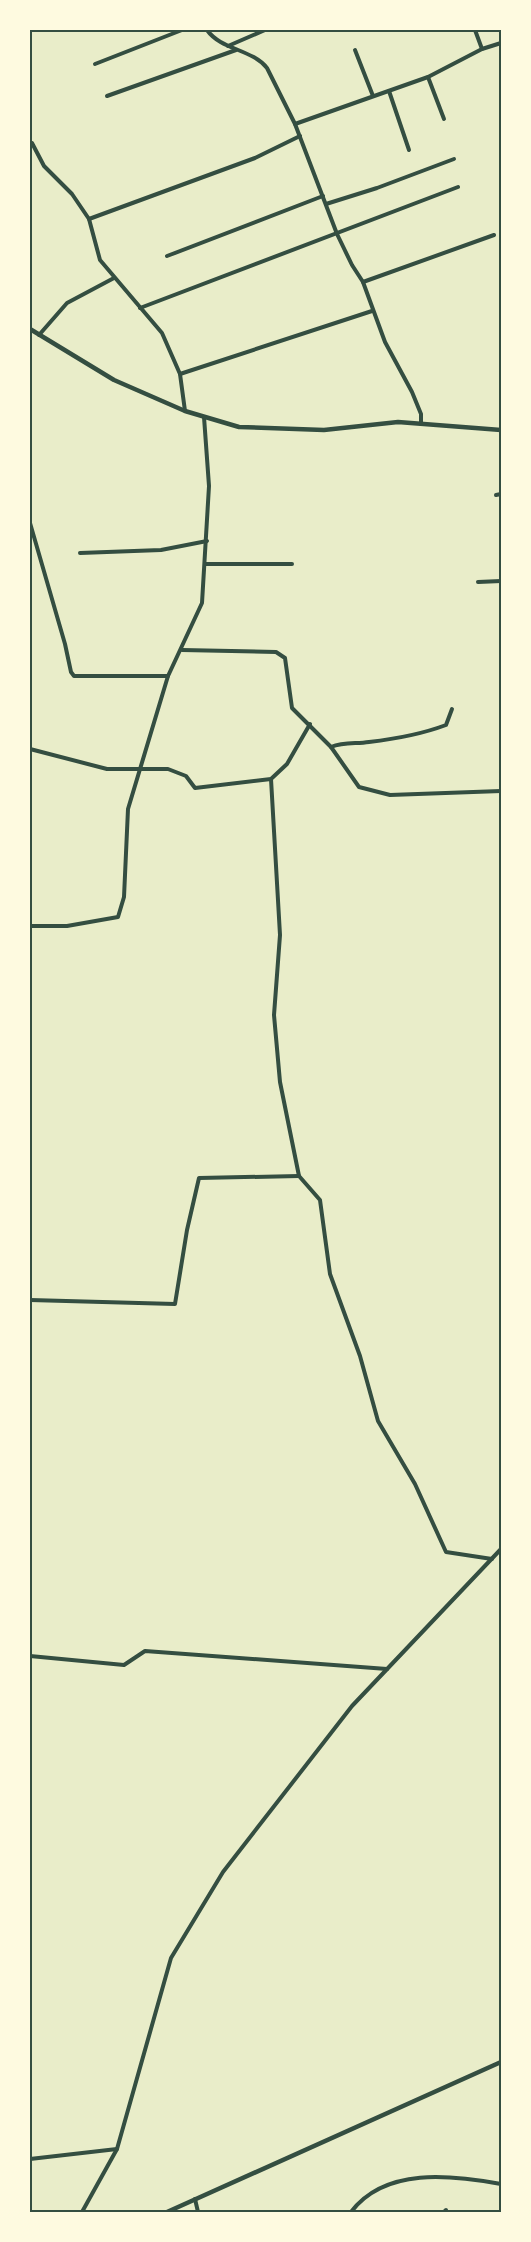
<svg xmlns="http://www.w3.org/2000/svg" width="531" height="2242" font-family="'Source Sans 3',sans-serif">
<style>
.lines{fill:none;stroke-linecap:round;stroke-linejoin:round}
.minor{stroke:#344e41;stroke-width:4}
.tertiary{stroke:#344e41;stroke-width:4.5}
.neatline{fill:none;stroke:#344e41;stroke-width:2}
</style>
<rect width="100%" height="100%" fill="#e9edc9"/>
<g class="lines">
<!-- minor -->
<g class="minor">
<path d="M207 30C221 50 252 49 267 68L295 124 337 234 352 265 363 282 385 342 412 392 421 414V424"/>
<path d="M475 30 482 49"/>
<path d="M228 46 265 30"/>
<path d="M355 50 373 96"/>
<path d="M95 64 182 30"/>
<path d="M428 77 444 119"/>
<path d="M389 91 409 150"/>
<path d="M107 96 236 50"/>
<path d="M295 124 428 77 482 49 501 43"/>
<path d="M30 144 32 143 44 166 72 194 89 219 100 260 162 333 180 374 185 411"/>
<path d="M326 204 377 188 454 159"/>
<path d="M89 219 255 158 300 136"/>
<path d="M167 256 323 196"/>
<path d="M363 282 494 235"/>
<path d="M140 308 458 187"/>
<path d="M39 335 67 303 114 278"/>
<path d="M180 374 372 311"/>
<path d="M496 495 501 494"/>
<path d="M30 523 65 644 71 672 74 676H168"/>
<path d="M80 553 161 550 207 541"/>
<path d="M205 564H292"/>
<path d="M478 582 501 581"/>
<path d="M182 650 276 652 285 658 292 708 331 747 359 787 390 795 501 791"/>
<path d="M331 747C344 742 356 744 369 742 395 739 422 734 446 725L452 709"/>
<path d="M30 749 107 769H168L186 776 195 788 271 779 287 764 310 724"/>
<path d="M271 779 280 935 274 1015 280 1082 299 1176 320 1200 330 1274 360 1356 378 1421 415 1484 446 1552 492 1559"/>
<path d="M30 926H67L118 917 124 897 128 809 168 676 202 603 209 486 204 417"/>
<path d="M30 1300 175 1304 187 1230 199 1178 299 1176"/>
<path d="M30 1656 124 1665 145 1651 387 1669"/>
<path d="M30 2159 117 2149"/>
<path d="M195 2199 198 2212"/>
<path d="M82 2212 117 2149 171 1958 223 1872 352 1706 501 1549"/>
<path d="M351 2212C385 2167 451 2175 501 2184"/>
<path d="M444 2212 446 2210"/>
</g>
<!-- tertiary -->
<g class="tertiary">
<path d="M30 329 114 380 185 411 239 427 324 430 398 422 501 430"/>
<path d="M167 2212 501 2062"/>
</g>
</g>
<!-- border -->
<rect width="531" height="2242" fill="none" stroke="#fefae0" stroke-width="62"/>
<rect x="31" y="31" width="469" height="2180" class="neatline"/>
</svg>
